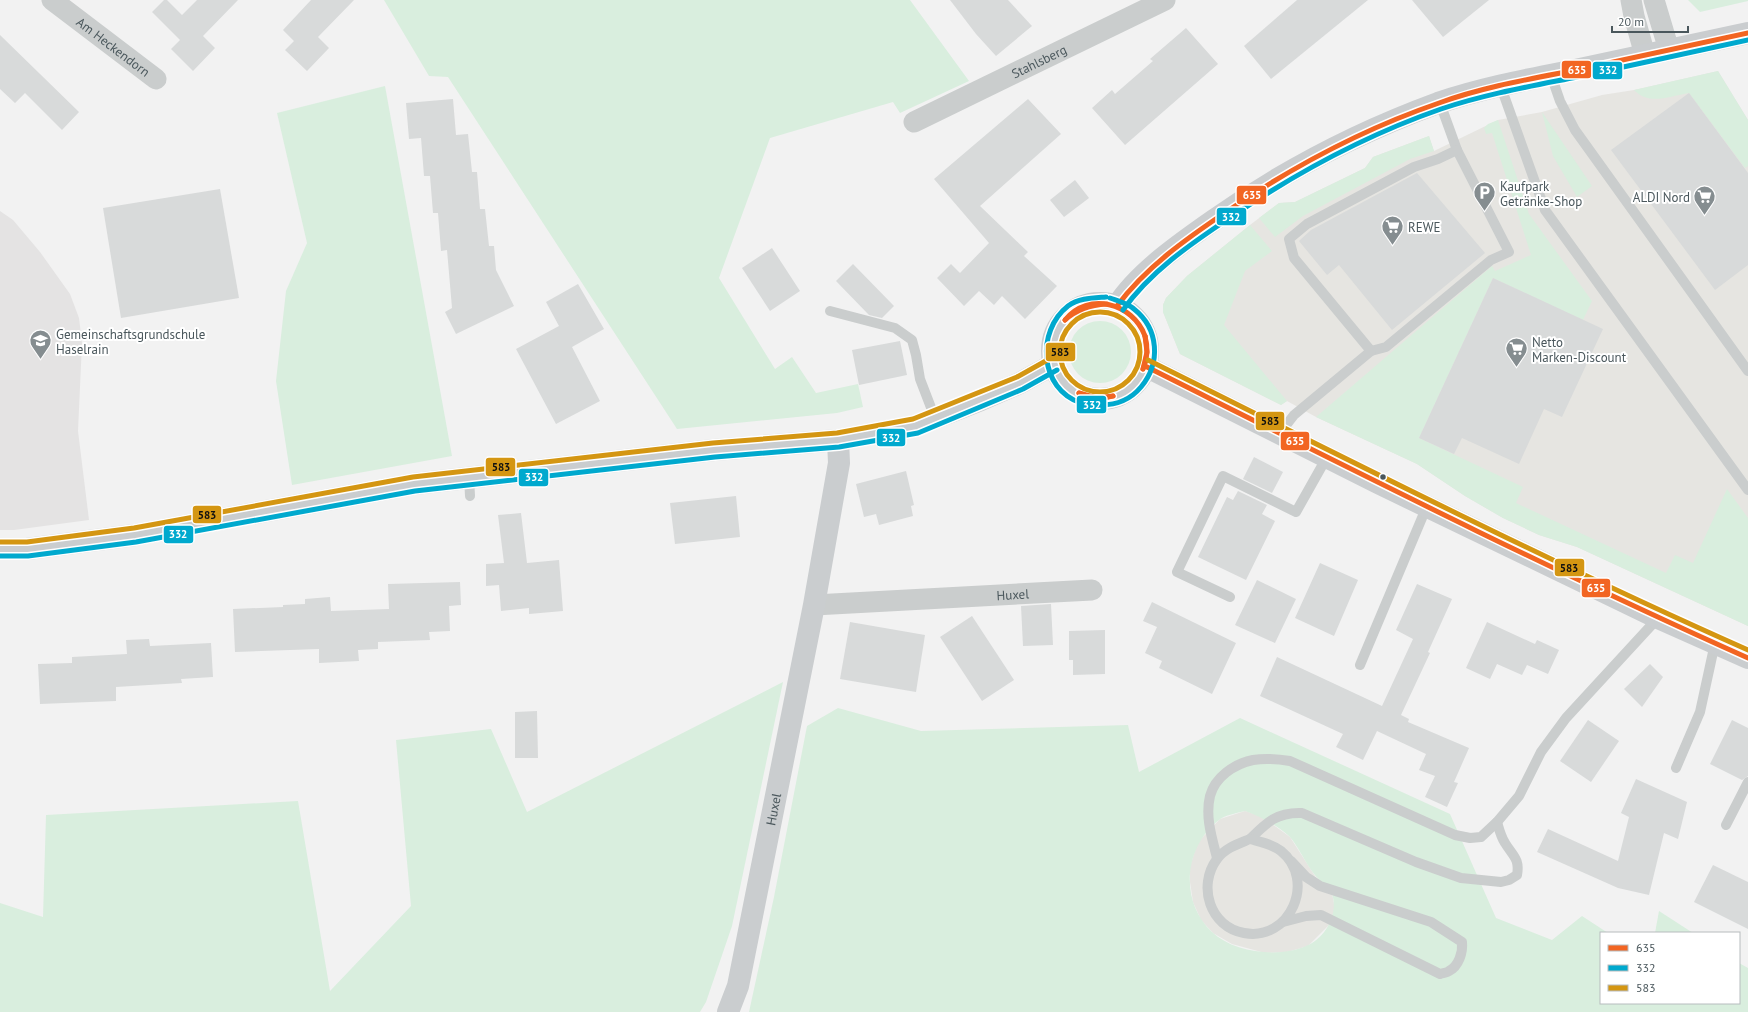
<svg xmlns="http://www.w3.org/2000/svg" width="1748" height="1012" font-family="'PT Sans',sans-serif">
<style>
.commercial{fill:#e6e5e1}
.education{fill:#e4e3e3}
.green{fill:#d9eede;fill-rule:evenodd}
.building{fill:#d8dada}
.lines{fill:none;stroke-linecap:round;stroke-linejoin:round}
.lane{stroke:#cacdcd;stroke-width:10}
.street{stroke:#cacdcd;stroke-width:21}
.secondary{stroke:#cacdcf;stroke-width:22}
.bus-1-casing{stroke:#fff;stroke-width:8}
.bus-2-casing{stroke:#fff;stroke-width:8}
.bus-3-casing{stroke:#fff;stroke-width:8}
.bus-1{stroke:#f26522;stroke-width:5}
.bus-2{stroke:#00a9ce;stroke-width:5}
.bus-3{stroke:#d49612;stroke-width:5}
.bus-dot{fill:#4a575c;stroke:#fff;stroke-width:1.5}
.labels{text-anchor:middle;stroke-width:4;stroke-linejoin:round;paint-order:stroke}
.street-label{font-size:13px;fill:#4a575c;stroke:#fff}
.poi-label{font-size:13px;fill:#4a575c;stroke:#fff;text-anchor:start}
.line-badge{stroke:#fff;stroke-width:1.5}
.badge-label{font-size:11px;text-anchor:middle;font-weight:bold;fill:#fff}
.pale-badge-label{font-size:11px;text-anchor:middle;font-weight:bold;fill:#111}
</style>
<rect width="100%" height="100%" fill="#f2f2f2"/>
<!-- commercial -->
<g class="commercial">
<path d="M1718 71 1748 120V626L1577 547 1539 535 1503 518 1465 496 1417 464 1316 417 1287 401 1281 405 1180 354 1163 312V305L1166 298 1187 276 1250 225 1279 203 1295 202 1365 168 1373 157 1429 136 1434 151 1498 120 1542 112 1602 95 1634 90Z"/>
<path d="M1245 811 1261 816 1290 837 1315 876 1332 893 1335 909 1330 924 1308 946 1287 952 1265 953 1232 944 1213 933 1201 920 1193 902 1190 882V866L1198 842 1220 819Z"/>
</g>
<!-- education -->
<path class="education" d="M0 211 13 220 40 252 70 294 79 318 82 343 78 431 89 520 14 530H0Z"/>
<!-- green -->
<g class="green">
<path d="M384 0H910L969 81 900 113 893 102 770 138 719 278 775 369 792 357 816 393 858 384 863 407 837 413 677 429 448 77 429 76Z"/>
<path d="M1688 0H1748V1L1700 12Z"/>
<path d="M1718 71 1748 120V166L1745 168 1689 93C1670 96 1649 106 1634 90Z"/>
<path d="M385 86 452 456 292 485 276 381 286 291 307 243 277 113Z"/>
<path d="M1542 112 1592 186 1577 197 1553 156Z"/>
<path d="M1498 120 1529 214 1592 301 1583 320 1493 278 1419 438 1523 487 1516 503 1666 573 1675 555 1693 563 1727 489 1748 518V626L1577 547 1539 535 1503 518 1465 496 1417 464 1316 417 1492 266 1495 271 1531 255 1492 133 1486 134 1484 128 1488 124Z"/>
<path d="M1429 136 1434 151 1410 159 1303 216 1275 237 1259 218 1279 203 1295 202 1365 168 1373 157Z"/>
<path d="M1250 225 1272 251 1245 271 1224 325 1287 401 1281 405 1180 354 1163 312V305L1166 298 1187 276Z"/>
<circle cx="1100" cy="352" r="31"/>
<path d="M783 682 732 926 706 1002 700 1012H0V903L43 917 46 815 298 801 330 991 411 906 396 740 491 729 527 812Z"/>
<path d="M838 708 921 731 1128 725 1139 772 1240 718 1450 814 1496 918 1552 940 1582 916 1608 933H1601V1003H1739V963L1748 968V1012H749L774 897 807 726ZM1245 811C1260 816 1276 825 1289 836 1297 844 1306 864 1314 874 1319 881 1329 887 1332 894 1339 914 1325 939 1306 946 1279 958 1234 953 1212 932 1179 901 1184 847 1219 820 1225 815 1237 813 1245 811Z"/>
<path d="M1659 911 1693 933H1655Z"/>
</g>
<!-- building -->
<g class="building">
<path d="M164 0H167L182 15 197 0H238L203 36 215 48 193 71 171 49 180 40 152 12Z"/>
<path d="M311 0H354L318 37 329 48 307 71 285 50 294 41 283 30Z"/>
<path d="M950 0H1008L1032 26 996 56 976 34Z"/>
<path d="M1297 0H1368L1271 79 1244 46Z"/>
<path d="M1412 0H1489L1443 37Z"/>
<path d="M1186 28 1218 64 1125 145 1092 108 1112 90 1115 94 1153 61 1150 59Z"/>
<path d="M0 35 79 112 62 130 25 93 15 103 0 89Z"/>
<path d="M1689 93 1748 173V265L1715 290 1611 150Z"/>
<path d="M453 99 456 135 468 134 472 172H477L480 209H485L489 246H494L496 270 514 306 456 334 445 312 452 308 447 250 441 251 438 213H433L430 176H424L421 138 409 139 406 103Z"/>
<path d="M1028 99 1061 134 980 206 1028 252 1024 256 1057 286 1025 319 1002 296 994 305 979 291 964 306 937 278 951 264 960 273 989 243 934 179Z"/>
<path d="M1417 173 1485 253 1392 330 1339 265 1327 275 1299 241 1311 230Z"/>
<path d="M1075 180 1089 198 1064 217 1050 200Z"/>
<path d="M220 189 239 298 121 318 103 208Z"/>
<path d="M772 248 800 291 770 311 742 268Z"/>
<path d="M853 264 894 306 882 318 869 315 836 281Z"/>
<path d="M1493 278 1603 329 1562 417 1544 409 1519 464 1462 438 1454 454 1419 438Z"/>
<path d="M578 284 604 329 572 347 600 401 556 424 516 349 559 326 546 302Z"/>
<path d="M900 341 907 375 859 385 852 350Z"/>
<path d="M1254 457 1283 472 1272 493 1243 479Z"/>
<path d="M906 471 914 505 911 506 913 516 879 525 876 514 864 517 856 484Z"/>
<path d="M1238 491 1267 505 1262 514 1275 521 1246 580 1198 557 1227 497 1233 500Z"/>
<path d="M736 496 740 537 675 544 670 503Z"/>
<path d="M521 513 527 563 559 560 563 611 529 614V608L501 611 499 585 486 586V564L504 563 498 515Z"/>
<path d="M1320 563 1358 580 1334 636 1295 618Z"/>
<path d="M1257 580 1296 599 1275 643 1235 625Z"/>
<path d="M460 582 461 605 449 606 450 631 429 632 430 640 378 642V649L358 650 359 661 319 663V649L235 652 233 609 283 607V605L305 604V599L330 597 331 611 389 609 388 584Z"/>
<path d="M1417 584 1452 599 1428 652 1430 653 1401 715 1409 719 1408 722 1469 748 1454 782 1458 783 1447 807 1425 797 1435 776 1419 770 1426 754 1377 731 1363 760 1336 747 1343 734 1260 696 1277 657 1382 706 1413 639 1396 630Z"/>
<path d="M1152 602 1236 643 1212 694 1159 668 1162 661 1145 653 1157 627 1143 621Z"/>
<path d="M1051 604 1053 645 1023 646 1021 606Z"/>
<path d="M972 616 1014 680 982 701 940 637Z"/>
<path d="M850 622 925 635 916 692 840 679Z"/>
<path d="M1487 622 1535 644 1537 640 1559 650 1548 674 1527 665 1522 675 1497 664 1490 679 1466 668Z"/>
<path d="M1105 630V674L1073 675V660H1069V631Z"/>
<path d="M149 639 150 646 211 643 213 677 181 679 182 683 116 687V701L40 704 38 664 72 663V657L127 654 126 640Z"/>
<path d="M1650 664 1663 677 1642 707 1624 689Z"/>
<path d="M537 711 538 758H515V712Z"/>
<path d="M1588 720 1619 741 1591 782 1560 761Z"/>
<path d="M1732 720 1748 728V776L1742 780 1710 764Z"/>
<path d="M1636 779 1687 802 1678 839 1664 833 1649 895 1618 888 1537 852 1548 829 1618 861 1629 817 1621 813Z"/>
<path d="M1713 865 1748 882V929L1694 902Z"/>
</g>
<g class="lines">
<!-- lane -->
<g class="lane">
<path d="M1551 75 1560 101 1575 130 1748 371"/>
<path d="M1501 87 1545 210 1748 490"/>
<path d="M830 311 895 328 912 340 916 355 920 379 935 418"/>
<path d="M1371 351 1386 347 1491 260 1509 252 1457 150 1440 103"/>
<path d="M1280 433 1294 415 1371 351 1294 258 1289 239 1307 224 1414 167 1438 159 1457 150"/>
<path d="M469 477 470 496"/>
<path d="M1230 597 1177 572 1223 476 1296 512 1327 457"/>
<path d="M1360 665 1427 506"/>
<path d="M1676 768 1700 712 1715 643"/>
<path d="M1726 825 1748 782"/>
<path d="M1250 839C1267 822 1277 812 1302 813L1416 862 1461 878 1501 882 1509 880 1517 875C1520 859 1513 856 1505 843 1501 837 1499 829 1497 822"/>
<path d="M1250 839C1261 842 1272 844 1281 851 1317 880 1290 942 1244 933 1210 927 1197 886 1217 859 1225 848 1238 844 1250 839Z"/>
<path d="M1217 858C1212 838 1205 817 1210 796 1215 777 1234 764 1253 760 1265 758 1278 759 1290 761L1455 835 1470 838 1481 837 1497 822 1519 796 1541 752 1566 718 1658 618"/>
<path d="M1283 922 1306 916 1321 915 1440 974C1442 973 1447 973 1449 971 1459 966 1463 952 1462 942L1431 922 1320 886 1306 877 1291 861"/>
</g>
<!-- street -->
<g class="street">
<path id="s1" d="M52 0 156 79"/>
<path d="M1631 0 1634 16 1645 55"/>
<path d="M1654 0 1669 50"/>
<path id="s2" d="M914 122 1165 0"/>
<path id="s3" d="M814 605 1092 590"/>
</g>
<!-- secondary -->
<g class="secondary">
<circle cx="1100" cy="351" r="48"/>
<path d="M1117 306C1138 273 1181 243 1214 220 1285 170 1356 133 1438 103 1482 88 1530 79 1575 70 1633 58 1690 45 1748 33"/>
<path d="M1145 366 1378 483 1658 618 1748 658"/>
<path d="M0 549H27L135 535 414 484 714 450 838 440 915 426 981 400 1020 383 1054 364"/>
<path id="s4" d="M728 1012 738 986 814 605 839 463 838 440"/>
</g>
<defs>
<g id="bus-1">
<path d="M1117 306C1146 267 1186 239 1226 212 1292 167 1363 129 1439 103 1483 87 1530 79 1576 70 1633 58 1690 45 1748 33"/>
<path d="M1065 320C1088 291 1133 303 1145 336"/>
<path d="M1065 320C1077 309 1090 305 1107 304"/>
<path d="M1145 366C1345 466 1544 567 1748 658"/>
<path d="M1143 369 1147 352 1145 336"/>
<path d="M1143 369C1148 358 1148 347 1145 336"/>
<path d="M1079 393 1097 398 1113 396"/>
<path d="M1079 393C1091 398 1101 400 1113 396"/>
</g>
<g id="bus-2">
<path d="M1106 297C1093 298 1079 298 1068 306 1036 331 1039 389 1081 403 1088 405 1094 405 1101 405 1117 405 1131 399 1141 387 1161 363 1159 329 1134 309 1127 303 1118 301 1110 298"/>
<path d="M1123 310C1150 272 1189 245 1228 219 1294 174 1366 135 1441 109 1486 94 1532 86 1577 77 1634 65 1691 52 1748 40"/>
<path d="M0 556H28L136 542 415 491 715 457 839 447 918 433 1023 389 1057 370"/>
</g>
<g id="bus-3">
<circle cx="1100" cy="352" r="40"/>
<path d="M1148 360C1347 459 1545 560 1748 650"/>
<path d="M0 542H27L134 528 413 477 713 443 837 433 913 419 1017 377 1051 358"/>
</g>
</defs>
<!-- bus-1 casing -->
<use href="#bus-1" class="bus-1-casing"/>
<!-- bus-2 casing -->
<use href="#bus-2" class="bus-2-casing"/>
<!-- bus-3 casing -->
<use href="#bus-3" class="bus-3-casing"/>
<!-- bus-1 -->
<use href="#bus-1" class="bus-1"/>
<!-- bus-2 -->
<use href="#bus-2" class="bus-2"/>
<!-- bus-3 -->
<use href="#bus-3" class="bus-3"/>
</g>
<!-- icons -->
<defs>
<symbol id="parking-pin" viewBox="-11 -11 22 30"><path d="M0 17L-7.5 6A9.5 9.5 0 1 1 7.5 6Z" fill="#858d90" stroke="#fff"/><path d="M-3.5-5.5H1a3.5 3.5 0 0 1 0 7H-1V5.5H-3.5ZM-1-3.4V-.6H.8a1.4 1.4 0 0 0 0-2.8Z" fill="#fff"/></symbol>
<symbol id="supermarket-pin" viewBox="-11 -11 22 30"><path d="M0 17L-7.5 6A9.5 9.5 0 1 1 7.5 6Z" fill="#858d90" stroke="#fff"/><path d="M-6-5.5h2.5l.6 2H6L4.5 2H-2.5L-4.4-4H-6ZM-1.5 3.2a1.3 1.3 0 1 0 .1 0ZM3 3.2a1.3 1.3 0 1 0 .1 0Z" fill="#fff"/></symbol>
<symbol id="school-pin" viewBox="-11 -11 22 30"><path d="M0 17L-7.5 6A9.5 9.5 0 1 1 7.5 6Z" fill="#858d90" stroke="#fff"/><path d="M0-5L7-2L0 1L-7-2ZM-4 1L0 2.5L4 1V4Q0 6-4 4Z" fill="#fff"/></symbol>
</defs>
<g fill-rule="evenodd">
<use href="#parking-pin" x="1472" y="180" width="25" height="34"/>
<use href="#supermarket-pin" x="1692" y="184" width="25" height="34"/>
<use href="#supermarket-pin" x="1380" y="214" width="25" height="34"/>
<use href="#school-pin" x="28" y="328" width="25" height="34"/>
<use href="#supermarket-pin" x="1504" y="336" width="25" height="34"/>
</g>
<!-- markers -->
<circle class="bus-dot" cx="1383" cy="477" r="3.5"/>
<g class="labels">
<!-- street labels -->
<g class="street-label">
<text dy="5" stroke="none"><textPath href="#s1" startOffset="77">Am Heckendorn</textPath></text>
<text dy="5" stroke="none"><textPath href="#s2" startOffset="139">Stahlsberg</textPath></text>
<text dy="5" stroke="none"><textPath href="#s3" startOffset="199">Huxel</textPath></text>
<text dy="5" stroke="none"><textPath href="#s4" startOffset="208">Huxel</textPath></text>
</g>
<!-- poi labels -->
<g class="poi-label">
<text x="1500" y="191">Kaufpark<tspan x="1500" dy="15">Getränke-Shop</tspan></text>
<text x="1690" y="202" text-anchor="end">ALDI Nord</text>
<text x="1408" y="232">REWE</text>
<text x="56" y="339">Gemeinschaftsgrundschule<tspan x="56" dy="15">Haselrain</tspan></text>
<text x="1532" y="347">Netto<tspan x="1532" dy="15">Marken-Discount</tspan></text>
</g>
</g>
<g class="line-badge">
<rect x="1561" y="60" width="31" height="19" rx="4" fill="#f26522"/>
<rect x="1592" y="61" width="31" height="19" rx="4" fill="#00a9ce"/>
<rect x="1236" y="185" width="31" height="20" rx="4" fill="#f26522"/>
<rect x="1216" y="207" width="31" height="19" rx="4" fill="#00a9ce"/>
<rect x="1045" y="342" width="31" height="20" rx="4" fill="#d49612"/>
<rect x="1076" y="395" width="31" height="19" rx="4" fill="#00a9ce"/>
<rect x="1255" y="411" width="30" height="20" rx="4" fill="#d49612"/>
<rect x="876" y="428" width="30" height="19" rx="4" fill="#00a9ce"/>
<rect x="1280" y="431" width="30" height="20" rx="4" fill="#f26522"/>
<rect x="485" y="457" width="31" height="20" rx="4" fill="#d49612"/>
<rect x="518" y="468" width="31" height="19" rx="4" fill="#00a9ce"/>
<rect x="192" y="505" width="30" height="19" rx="4" fill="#d49612"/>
<rect x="163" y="525" width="31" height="19" rx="4" fill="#00a9ce"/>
<rect x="1554" y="558" width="31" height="19" rx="4" fill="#d49612"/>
<rect x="1581" y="578" width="30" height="20" rx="4" fill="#f26522"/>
</g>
<g class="badge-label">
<text x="1577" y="74">635</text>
<text x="1608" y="74">332</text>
<text x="1252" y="199">635</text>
<text x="1231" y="221">332</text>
<text x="1092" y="409">332</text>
<text x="891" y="442">332</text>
<text x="1295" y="445">635</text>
<text x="534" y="481">332</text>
<text x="178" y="538">332</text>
<text x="1596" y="592">635</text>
</g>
<g class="pale-badge-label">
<text x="1060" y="356">583</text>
<text x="1270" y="425">583</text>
<text x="501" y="471">583</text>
<text x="207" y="519">583</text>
<text x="1569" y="572">583</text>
</g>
<!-- legend -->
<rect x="1600" y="932" width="140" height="72" fill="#ffffff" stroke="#b7bcbe"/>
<rect x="1608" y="945" width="20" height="6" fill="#f26522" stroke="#b7bcbe"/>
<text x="1636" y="952" font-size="12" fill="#4a575c">635</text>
<rect x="1608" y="965" width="20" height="6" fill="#00a9ce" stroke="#b7bcbe"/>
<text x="1636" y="972" font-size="12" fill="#4a575c">332</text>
<rect x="1608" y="985" width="20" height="6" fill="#d49612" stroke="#b7bcbe"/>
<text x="1636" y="992" font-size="12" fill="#4a575c">583</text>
<!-- scale -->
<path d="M1612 26v6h76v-6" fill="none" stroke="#4a575c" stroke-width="2"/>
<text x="1618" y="26" font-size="12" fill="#4a575c" stroke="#ffffff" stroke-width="3" paint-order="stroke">20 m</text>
</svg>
